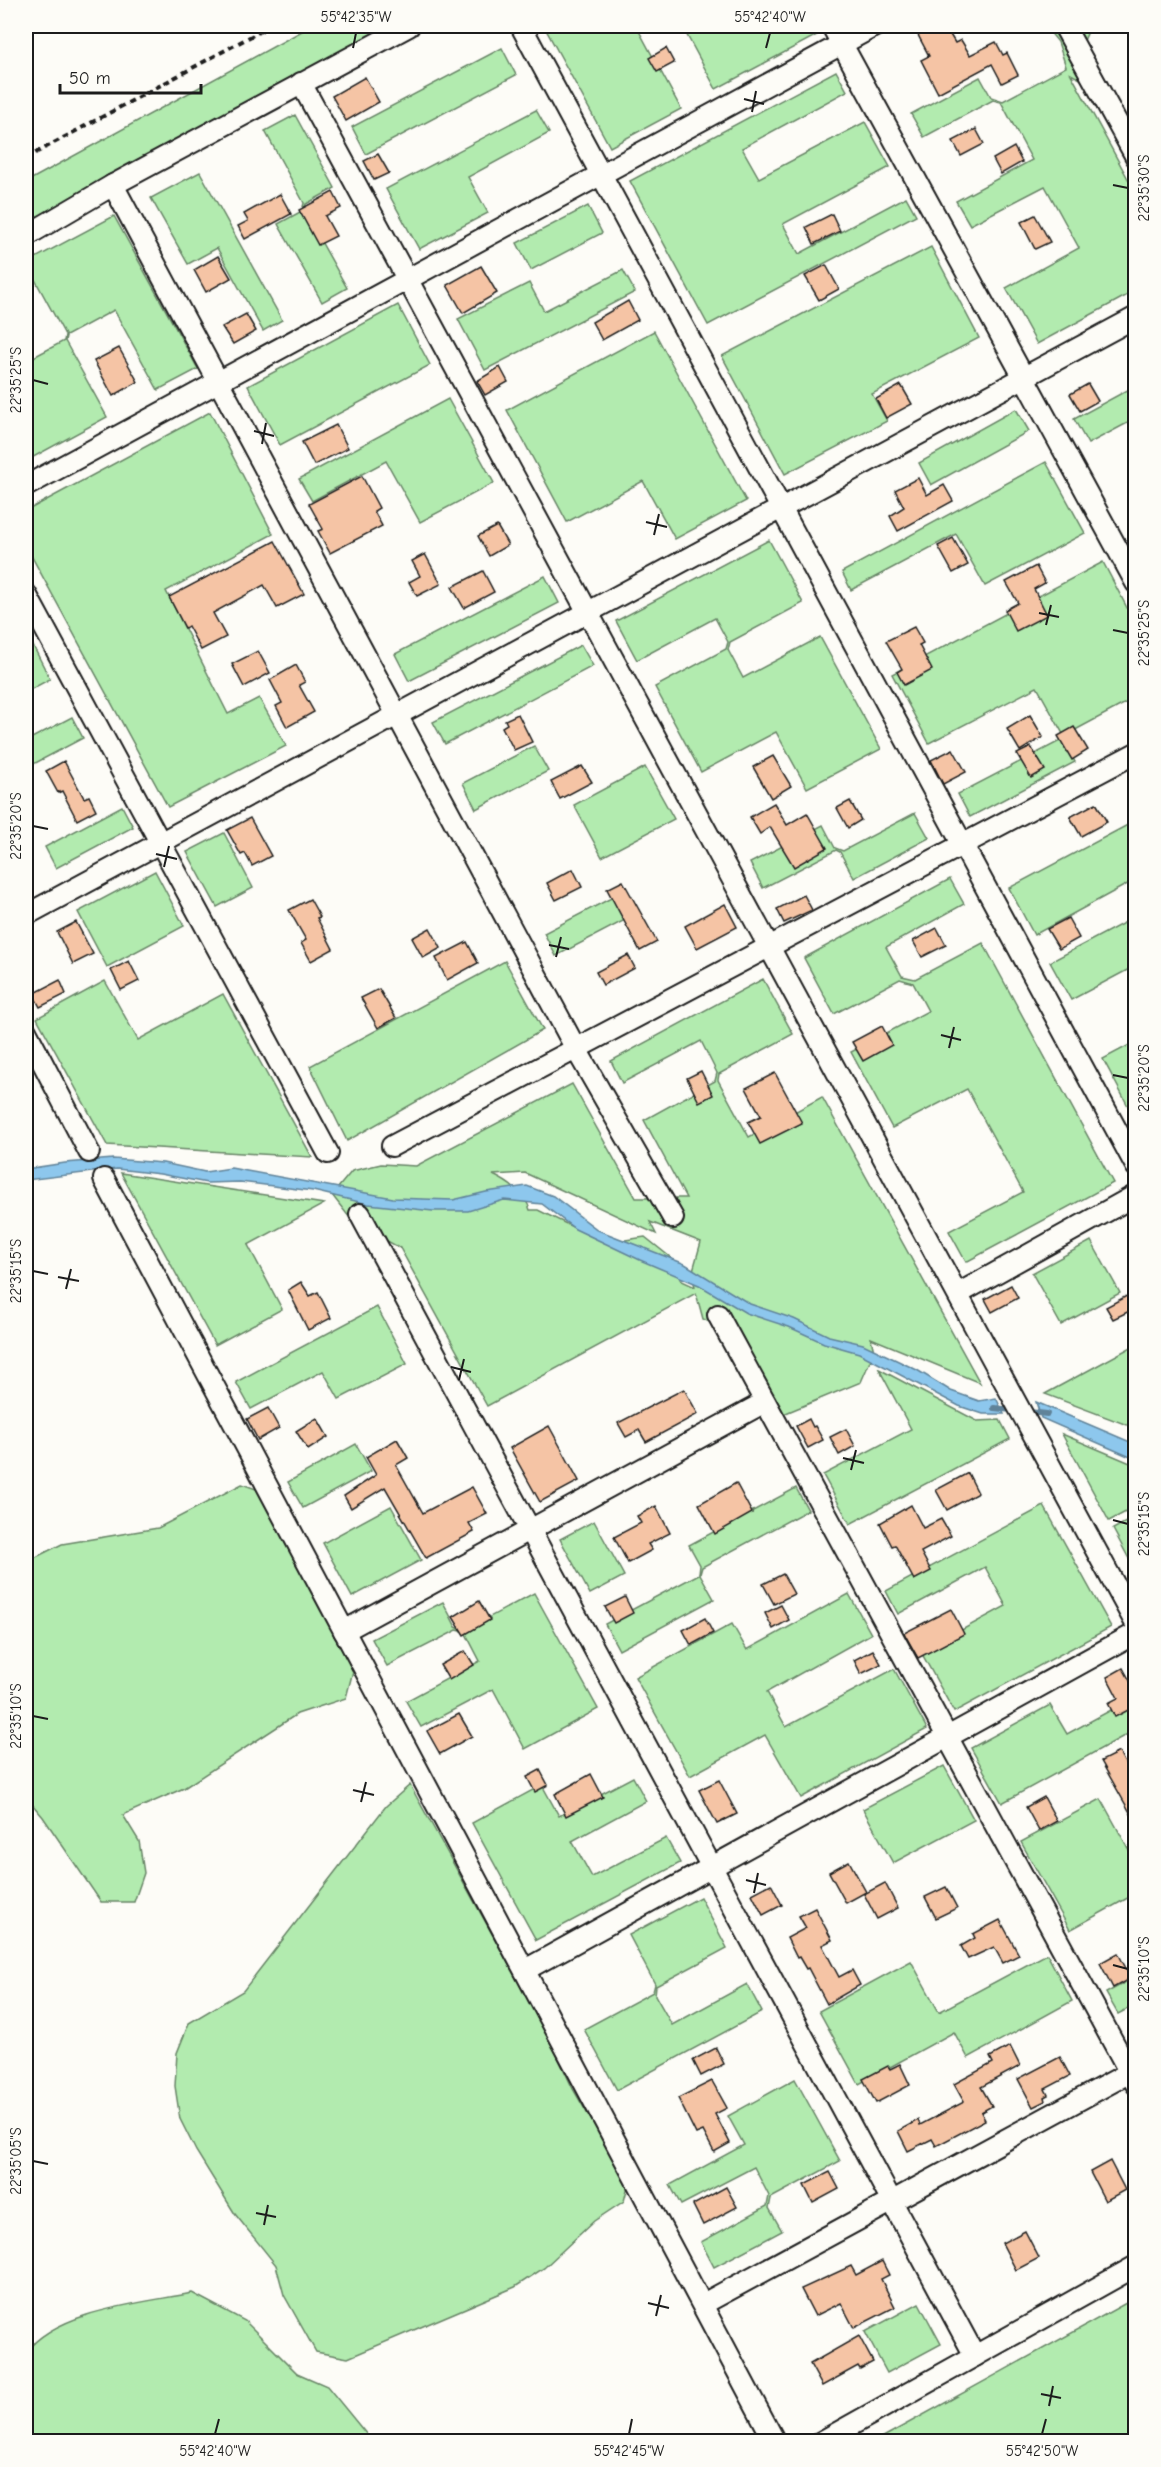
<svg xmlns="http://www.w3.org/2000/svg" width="1161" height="2467" font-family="'Comic Neue',sans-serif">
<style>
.green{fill:#b2ebaf;stroke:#678466;stroke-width:1.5;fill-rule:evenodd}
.water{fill:#8dc7ed;stroke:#608399;stroke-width:1.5}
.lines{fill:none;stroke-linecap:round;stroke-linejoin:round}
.stream{stroke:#608399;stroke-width:6}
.building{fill:#f5c4a5;stroke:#1c1c1c;stroke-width:1.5}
.street-casing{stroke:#1c1c1c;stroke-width:24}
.path{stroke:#1c1c1c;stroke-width:4;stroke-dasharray:6 4.5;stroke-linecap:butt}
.street{stroke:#fdfcf7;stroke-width:20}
.ticks{fill:none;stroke:#1c1c1c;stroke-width:2}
.neatline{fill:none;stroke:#1c1c1c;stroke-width:2}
.ticks-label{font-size:15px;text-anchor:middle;fill:#1c1c1c}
</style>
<rect width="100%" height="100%" fill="#fdfcf7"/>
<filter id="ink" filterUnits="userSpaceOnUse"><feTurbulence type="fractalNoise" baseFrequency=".0167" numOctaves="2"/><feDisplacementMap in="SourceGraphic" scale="12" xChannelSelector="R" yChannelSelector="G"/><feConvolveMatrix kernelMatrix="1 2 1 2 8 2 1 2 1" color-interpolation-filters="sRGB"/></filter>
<g filter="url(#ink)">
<!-- green -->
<g class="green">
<path d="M311 26H425L26 241V182Z"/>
<path d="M544 26H643L638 29 681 109 610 147Z"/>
<path d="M682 26H812L817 35 716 89Z"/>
<path d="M1045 26H1080L1087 34 1081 47C1087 61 1101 64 1102 80L1084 81 1071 74 1132 186 1135 181V291L1037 344 1006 288 1079 248 1045 186 970 225 956 201 1032 160 1001 102 993 100 924 137 911 114 980 77 991 97 1003 101 1066 67 1058 42Z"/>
<path d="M502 48 516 75 366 154 352 127Z"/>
<path d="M836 71 847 91 742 148 759 178 865 122 890 167 783 224 799 254 906 197 916 215 708 325 630 181Z"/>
<path d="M536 110 549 133 468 177 488 213 419 249 386 189Z"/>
<path d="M295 115 335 188 306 204 304 211 347 288 322 302 278 224 302 211 304 203 265 131Z"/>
<path d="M200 172 282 320 263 331 217 248 188 264 151 198Z"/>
<path d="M588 206 602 233 531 270 517 243Z"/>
<path d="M114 216 198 369 158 390 114 310 66 336 65 341 107 417 26 461V361L64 341 65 335 26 263Z"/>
<path d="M931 247 979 338 872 394 887 421 785 474 722 356Z"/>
<path d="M623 270 635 292 485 370 458 319 529 283 544 311Z"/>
<path d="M398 305 430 365 280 445 248 386Z"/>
<path d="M654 331 746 501 675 539 643 481 567 522 507 410Z"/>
<path d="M1135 386V419L1088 444 1074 419Z"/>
<path d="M448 399 494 483 420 522 386 461 312 501 299 479Z"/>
<path d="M1016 409 1029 431 931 485 919 463Z"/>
<path d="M210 412 273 534 166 591 228 714 259 698 286 746 168 807 26 546V511Z"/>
<path d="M1046 462 1085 533 985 586 956 534 851 590 842 572Z"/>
<path d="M769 540 803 603 730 642 728 650 743 678 820 637 881 749 807 788 776 732 701 772 655 687 726 649 728 642 715 618 637 660 616 621Z"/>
<path d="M1103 562 1135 623V698L1064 736 1063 741 1075 762 970 817 958 794 1062 740 1063 734 1037 687 929 743 892 674Z"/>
<path d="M545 576 559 603 409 681 395 654Z"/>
<path d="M26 632 50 679 26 692Z"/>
<path d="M581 645 593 666 445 744 433 722Z"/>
<path d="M72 717 83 738 26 768V741Z"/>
<path d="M534 746 548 771 476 809 463 783Z"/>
<path d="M645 767 674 819 602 857 574 805Z"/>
<path d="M122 806 133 827 56 868 45 847Z"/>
<path d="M915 813 929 838 854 878 840 852 836 850 763 888 750 863 823 825 835 848 843 851Z"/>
<path d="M1135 821V880L1034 935 1009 888Z"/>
<path d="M224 833 253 888 217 907 187 852Z"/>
<path d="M155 871 184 926 107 967 78 912Z"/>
<path d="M950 879 964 904 886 947 902 976 915 979 983 943 1113 1183 966 1262 949 1231 1023 1192 967 1089 892 1128 851 1052 928 1011 913 983 900 979 834 1014 804 958Z"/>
<path d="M615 896 627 919 556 956 544 933Z"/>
<path d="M1135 917V966L1071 1000 1050 962Z"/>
<path d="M505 961 543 1030 347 1141 310 1066Z"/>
<path d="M763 979 793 1034 719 1074 718 1080 749 1137 822 1097 980 1383 871 1338 874 1352 861 1382 781 1415 739 1336 703 1319 696 1293 487 1406 400 1248 353 1222 332 1195 352 1171 381 1164 416 1166 572 1084 636 1198H686L644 1120 715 1081 717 1073 701 1041 622 1083 611 1061ZM525 1173 656 1234 650 1222 701 1242 692 1274 695 1287 682 1281 670 1257 645 1237 605 1243 538 1210H530C526 1194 506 1181 493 1175Z"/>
<path d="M105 981 138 1040 223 994 312 1157 107 1145 37 1018Z"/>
<path d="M1135 1042V1119L1103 1059Z"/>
<path d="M121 1173 324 1204 248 1245 282 1309 215 1345Z"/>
<path d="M1091 1241 1120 1293 1061 1325 1032 1273Z"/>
<path d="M377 1307 407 1364 339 1399 323 1371 251 1409 236 1382Z"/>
<path d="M1135 1345V1428L1045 1394Z"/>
<path d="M879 1369 977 1421 1000 1420 1010 1439 850 1524 823 1475 911 1429Z"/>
<path d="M1062 1434 1135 1465V1507L1109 1521Z"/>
<path d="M356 1444 371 1471 303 1508 288 1482Z"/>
<path d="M242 1484 270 1494 354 1667 346 1698 297 1714 184 1788 123 1815 139 1841 144 1873 134 1902H101L43 1817 26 1797V1562L62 1544 158 1528Z"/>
<path d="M796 1488 808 1510 702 1567 700 1574 714 1599 619 1650 605 1624 699 1574 700 1565 689 1545Z"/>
<path d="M391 1506 421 1560 352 1597 323 1543Z"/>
<path d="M1044 1506 1111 1627 954 1712 921 1652 1006 1606 985 1567 898 1614 886 1591Z"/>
<path d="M1135 1517V1570L1113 1529Z"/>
<path d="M594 1521 624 1576 590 1594 560 1539Z"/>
<path d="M534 1593 598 1709 525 1749 493 1689 421 1727 406 1701 480 1661 465 1632 457 1630 387 1666 372 1639 443 1602 456 1627 464 1631Z"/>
<path d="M849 1594 871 1634 767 1692 786 1727 894 1669 927 1729 801 1798 765 1735 690 1776 635 1677 732 1624 747 1650Z"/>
<path d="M1135 1697V1730L1002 1803 971 1748 1050 1705 1067 1734Z"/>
<path d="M944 1766 974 1820 893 1863 863 1809Z"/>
<path d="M633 1777 646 1801 572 1841 592 1877 666 1838 680 1863 536 1940 472 1823 542 1785 559 1816Z"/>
<path d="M410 1785 545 2030 573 2089 590 2118 632 2171 624 2201 594 2221 544 2268 515 2287 348 2358 316 2352 284 2295 276 2265 235 2214 196 2151 180 2119 175 2086 177 2053 189 2023 243 1991 386 1806Z"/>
<path d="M1101 1799 1135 1861V1894L1070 1930 1021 1842Z"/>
<path d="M700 1897 727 1948 656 1986 655 1995 672 2025 747 1984 762 2012 617 2090 584 2029 653 1992 655 1984 629 1935Z"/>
<path d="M1047 1954 1072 2001 968 2058 954 2032 859 2084 819 2011 911 1961 939 2012Z"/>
<path d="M1135 1977V2005L1118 2014 1106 1993Z"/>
<path d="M795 2079 840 2161 771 2198 769 2208 782 2231 714 2267 701 2242 767 2206 769 2196 754 2167 681 2205 670 2185 744 2145 728 2116Z"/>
<path d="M192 2293 245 2321 297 2373 327 2386 372 2441H26V2352C57 2310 143 2303 192 2293Z"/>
<path d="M1135 2298V2441H876Z"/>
<path d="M919 2303 941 2344 887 2373 865 2332Z"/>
</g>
<!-- water -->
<g class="water">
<path d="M113 1159 163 1163 205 1172 231 1168 393 1198 453 1200 486 1192 527 1186 553 1196 598 1230 685 1264 750 1304 794 1319 829 1336 863 1344 917 1370 951 1391 979 1401 996 1398 1004 1414H983L959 1406 859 1353 824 1343 789 1327 746 1313 699 1285 640 1260 575 1229 542 1204 504 1200 468 1211H433L368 1204 313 1191 240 1182 207 1183 160 1174 117 1169 26 1180V1169L65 1163Z"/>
<path d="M1036 1402 1135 1444V1459L1041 1418Z"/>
</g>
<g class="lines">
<!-- stream -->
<path class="stream" d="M994 1408 1047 1414"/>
</g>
<!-- building -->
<g class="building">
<path d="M937 26H945L955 43 961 40 970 55 996 42 1003 55 1007 53 1018 75 1002 83 992 64 938 93 921 60 929 56 918 35Z"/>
<path d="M666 48 674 63 657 72 649 58Z"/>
<path d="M365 77 379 102 346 121 332 96Z"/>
<path d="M976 129 984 144 961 156 953 141Z"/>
<path d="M1014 147 1022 162 1001 174 993 159Z"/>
<path d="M378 154 389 173 374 180 364 161Z"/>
<path d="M333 192 341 208 325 216 336 236 318 245 299 210Z"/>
<path d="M280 194 291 214 245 239 238 226 248 221 244 214Z"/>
<path d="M832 214 840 231 814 244 806 227Z"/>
<path d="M1035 215 1050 242 1035 249 1021 222Z"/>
<path d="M218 256 231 278 206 292 194 270Z"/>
<path d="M826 265 839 289 819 300 805 276Z"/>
<path d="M481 266 497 293 463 313 447 285Z"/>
<path d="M628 301 638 320 602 340 592 322Z"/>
<path d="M246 314 256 331 233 344 222 327Z"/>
<path d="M119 348 138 382 113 396 94 361Z"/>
<path d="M500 367 508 382 485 395 477 381Z"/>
<path d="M1088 384 1098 401 1080 411 1070 394Z"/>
<path d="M901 385 912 404 886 418 876 399Z"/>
<path d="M336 425 348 448 314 465 302 442Z"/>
<path d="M362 476 379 508 374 511 382 526 330 553 318 531 323 529 309 504Z"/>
<path d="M918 478 927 495 944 485 953 501 898 531 890 516 904 507 895 490Z"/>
<path d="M497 526 508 545 489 556 478 536Z"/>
<path d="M953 538 968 565 953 573 938 546Z"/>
<path d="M275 541 304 594 277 608 264 585 213 613 226 637 201 650 188 626 185 628 169 597Z"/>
<path d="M425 554 441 584 417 596 409 582 420 576 412 561Z"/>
<path d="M1036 566 1045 583 1034 589 1047 615 1016 631 1005 610 1018 603 1006 582Z"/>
<path d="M483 571 494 592 464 608 452 587Z"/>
<path d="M914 627 923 643 919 645 932 670 904 685 897 672 902 669 886 641Z"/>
<path d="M258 651 270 673 244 687 232 664Z"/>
<path d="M296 665 305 682 299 685 314 712 287 727 276 706 282 703 270 680Z"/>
<path d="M518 714 532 742 514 750 502 727 507 724 505 720Z"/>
<path d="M1030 715 1043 737 1020 751 1007 729Z"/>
<path d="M1074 727 1088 750 1072 760 1058 736Z"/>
<path d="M1031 747 1045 770 1031 778 1017 754Z"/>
<path d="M953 749 966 772 943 784 931 760Z"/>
<path d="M773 756 791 786 771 798 753 767Z"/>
<path d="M64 761 84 798 89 796 96 810 77 820 62 791 58 793 46 771Z"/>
<path d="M582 766 592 782 560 799 551 782Z"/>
<path d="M850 801 861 820 848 828 837 808Z"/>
<path d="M774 803 787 825 807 813 827 848 794 867 770 827 760 834 750 817Z"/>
<path d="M1096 803 1107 822 1081 836 1070 817Z"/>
<path d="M250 818 271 856 252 866 245 853 241 855 227 830Z"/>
<path d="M573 869 582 887 556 900 547 883Z"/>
<path d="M623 881 657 942 640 951 607 889Z"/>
<path d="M804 895 812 910 784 923 777 909Z"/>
<path d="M310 899 320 917 317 918 333 949 311 961 301 943 306 940 289 910Z"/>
<path d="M725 904 737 927 697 948 685 926Z"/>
<path d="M1068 918 1079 938 1059 949 1047 929Z"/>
<path d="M76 922 93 954 73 964 57 932Z"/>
<path d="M430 928 441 948 423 958 412 938Z"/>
<path d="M937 928 946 945 922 957 913 941Z"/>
<path d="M467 942 478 963 447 980 436 958Z"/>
<path d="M628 955 635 968 603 985 596 972Z"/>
<path d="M129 961 139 981 121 990 111 970Z"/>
<path d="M60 980 66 994 40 1007 33 994Z"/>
<path d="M379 989 396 1018 378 1028 361 998Z"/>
<path d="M882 1026 892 1045 863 1061 852 1042Z"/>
<path d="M701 1071 713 1095 699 1102 687 1078Z"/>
<path d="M775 1073 802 1123 760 1144 748 1122 761 1116 746 1088Z"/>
<path d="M301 1282 310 1296 318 1292 331 1318 308 1330 288 1290Z"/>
<path d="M1011 1285 1018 1298 992 1312 985 1299Z"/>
<path d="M1136 1291V1308L1113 1319 1106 1307Z"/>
<path d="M684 1389 698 1414 646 1442 639 1430 626 1437 618 1423Z"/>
<path d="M268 1408 279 1428 258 1440 247 1419Z"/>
<path d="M317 1418 328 1437 308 1450 296 1431Z"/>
<path d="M809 1419 813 1427 815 1426 823 1440 808 1448 796 1426Z"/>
<path d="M549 1426 579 1481 540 1502 510 1448Z"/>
<path d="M846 1429 855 1446 839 1455 830 1437Z"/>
<path d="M397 1439 408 1458 396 1465 423 1513 472 1487 487 1514 469 1523 474 1532 426 1558 385 1487 351 1508 344 1496 376 1475 366 1457Z"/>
<path d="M968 1473 978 1493 947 1510 936 1490Z"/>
<path d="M736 1483 752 1513 715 1534 699 1504Z"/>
<path d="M911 1505 923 1528 941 1519 951 1536 921 1552 931 1571 914 1580 895 1545 892 1546 880 1523Z"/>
<path d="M656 1506 670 1533 648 1544 652 1550 628 1563 614 1537 641 1523 637 1516Z"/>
<path d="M783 1574 794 1594 774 1604 763 1584Z"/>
<path d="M625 1597 633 1613 614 1623 605 1607Z"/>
<path d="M479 1601 490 1620 464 1635 453 1617Z"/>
<path d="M781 1605 789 1620 773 1629 765 1613Z"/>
<path d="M951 1609 964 1634 918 1658 904 1633Z"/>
<path d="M705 1618 713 1633 691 1645 683 1630Z"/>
<path d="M873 1650 881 1664 861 1674 854 1660Z"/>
<path d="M465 1651 474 1665 449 1680 440 1665Z"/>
<path d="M1123 1668 1136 1692V1706L1115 1717 1108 1703 1118 1698 1107 1677Z"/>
<path d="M459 1714 472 1736 440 1754 427 1731Z"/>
<path d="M1119 1752 1136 1784V1823L1101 1761Z"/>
<path d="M540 1770 548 1785 535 1792 527 1777Z"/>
<path d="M591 1774 603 1797 566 1816 555 1794Z"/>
<path d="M719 1780 737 1814 717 1824 699 1790Z"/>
<path d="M1044 1797 1057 1821 1039 1831 1026 1807Z"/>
<path d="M849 1861 866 1892 846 1903 829 1872Z"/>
<path d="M885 1883 898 1908 877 1919 864 1894Z"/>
<path d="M771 1884 782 1905 763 1915 752 1894Z"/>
<path d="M946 1887 957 1908 936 1918 925 1897Z"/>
<path d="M815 1908 832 1940 822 1945 839 1977 852 1970 860 1985 827 2004 808 1968 806 1969 799 1957 797 1958 787 1938 806 1928 799 1916Z"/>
<path d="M1000 1920 1019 1955 1003 1963 994 1947 968 1959 961 1946 975 1938 973 1934Z"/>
<path d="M1118 1953 1131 1978 1113 1988 1100 1963Z"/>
<path d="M1010 2046 1020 2066 981 2087 992 2106 981 2112 985 2120 936 2146 932 2139 908 2151 898 2131 918 2120 920 2125 964 2102 954 2084 993 2063 990 2057Z"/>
<path d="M716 2048 724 2064 701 2076 693 2060Z"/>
<path d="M1060 2057 1070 2076 1045 2089 1048 2095 1044 2097 1045 2101 1033 2107 1018 2079Z"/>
<path d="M900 2064 910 2085 876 2103 863 2079 888 2066 890 2069Z"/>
<path d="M712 2081 727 2108 715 2114 730 2143 714 2152 703 2131 696 2134 678 2098Z"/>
<path d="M1110 2161 1125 2190 1105 2201 1090 2172Z"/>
<path d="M830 2172 839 2189 813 2203 804 2185Z"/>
<path d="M726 2187 737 2207 703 2225 693 2205Z"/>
<path d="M1025 2231 1039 2258 1016 2270 1002 2243Z"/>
<path d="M882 2261 889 2275 881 2279 895 2307 854 2328 841 2303 815 2316 801 2289 851 2266 856 2275Z"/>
<path d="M859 2336 873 2362 860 2369 858 2366 822 2386 810 2364Z"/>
</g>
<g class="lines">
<defs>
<g id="street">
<path d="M521 26 1136 1166"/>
<path d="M832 26 1136 583"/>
<path d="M1064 26 1136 157"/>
<path d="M301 83 1136 1624"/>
<path d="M113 185 576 1049 673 1218"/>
<path d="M26 236 113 185 409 26"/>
<path d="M26 486 875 26"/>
<path d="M26 594 328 1153"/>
<path d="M26 915 1136 317"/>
<path d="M26 1031 89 1152"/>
<path d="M392 1146 1136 753"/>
<path d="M104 1179 775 2442"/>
<path d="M360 1214 975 2356"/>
<path d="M958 1294 1136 1195"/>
<path d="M718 1315 1136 2084"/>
<path d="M344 1631 765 1402"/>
<path d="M525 1970 1136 1633"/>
<path d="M703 2304 1136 2069"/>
<path d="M821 2442 1136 2266"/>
</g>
</defs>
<!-- street casing -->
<use href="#street" class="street-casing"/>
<!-- path -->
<path class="path" d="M26 158 270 26"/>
<!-- street -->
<use href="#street" class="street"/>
</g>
</g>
<!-- ticks -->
<path class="ticks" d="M353 48 356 33M766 48 770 33M744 99 764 104M752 112 756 91M1113 185 1128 188M33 380 48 384M254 431 274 436M262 444 266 423M646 522 667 527M654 535 659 514M1039 613 1059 617M1046 625 1051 605M1113 630 1128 633M33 826 48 829M156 854 177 859M164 867 169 846M549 945 569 949M556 957 561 937M941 1035 961 1040M949 1048 954 1027M1113 1075 1128 1078M33 1271 48 1274M58 1277 79 1281M66 1289 71 1269M451 1367 471 1372M459 1380 464 1359M843 1458 864 1463M851 1470 856 1450M1113 1520 1128 1524M33 1716 48 1719M353 1790 374 1795M361 1802 366 1782M746 1880 766 1885M754 1893 758 1873M1113 1965 1128 1969M33 2161 48 2164M256 2213 276 2217M264 2225 268 2205M648 2303 669 2308M656 2316 661 2295M1041 2394 1061 2398M1049 2406 1053 2386M215 2434 219 2419M629 2434 632 2419M1042 2434 1046 2419"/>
<!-- margin -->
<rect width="1161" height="2467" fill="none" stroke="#fdfcf7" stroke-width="66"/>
<!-- scale -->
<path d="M60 84v9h141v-9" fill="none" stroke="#1c1c1c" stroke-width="3"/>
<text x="69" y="84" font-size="18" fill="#1c1c1c" stroke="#fdfcf7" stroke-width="4.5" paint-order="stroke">50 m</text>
<rect x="33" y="33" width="1095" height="2401" class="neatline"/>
<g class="ticks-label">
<text x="356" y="22">55°42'35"W</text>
<text x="770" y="22">55°42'40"W</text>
<text transform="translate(1144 188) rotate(-90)" y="5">22°35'30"S</text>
<text transform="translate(16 380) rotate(-90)" y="5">22°35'25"S</text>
<text transform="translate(1144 633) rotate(-90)" y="5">22°35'25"S</text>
<text transform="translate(16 826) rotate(-90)" y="5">22°35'20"S</text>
<text transform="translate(1144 1078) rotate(-90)" y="5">22°35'20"S</text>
<text transform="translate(16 1271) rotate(-90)" y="5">22°35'15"S</text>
<text transform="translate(1144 1524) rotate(-90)" y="5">22°35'15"S</text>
<text transform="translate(16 1716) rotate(-90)" y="5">22°35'10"S</text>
<text transform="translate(1144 1969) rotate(-90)" y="5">22°35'10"S</text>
<text transform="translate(16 2161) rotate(-90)" y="5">22°35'05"S</text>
<text x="215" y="2456">55°42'40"W</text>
<text x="629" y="2456">55°42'45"W</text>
<text x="1042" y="2456">55°42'50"W</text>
</g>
</svg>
